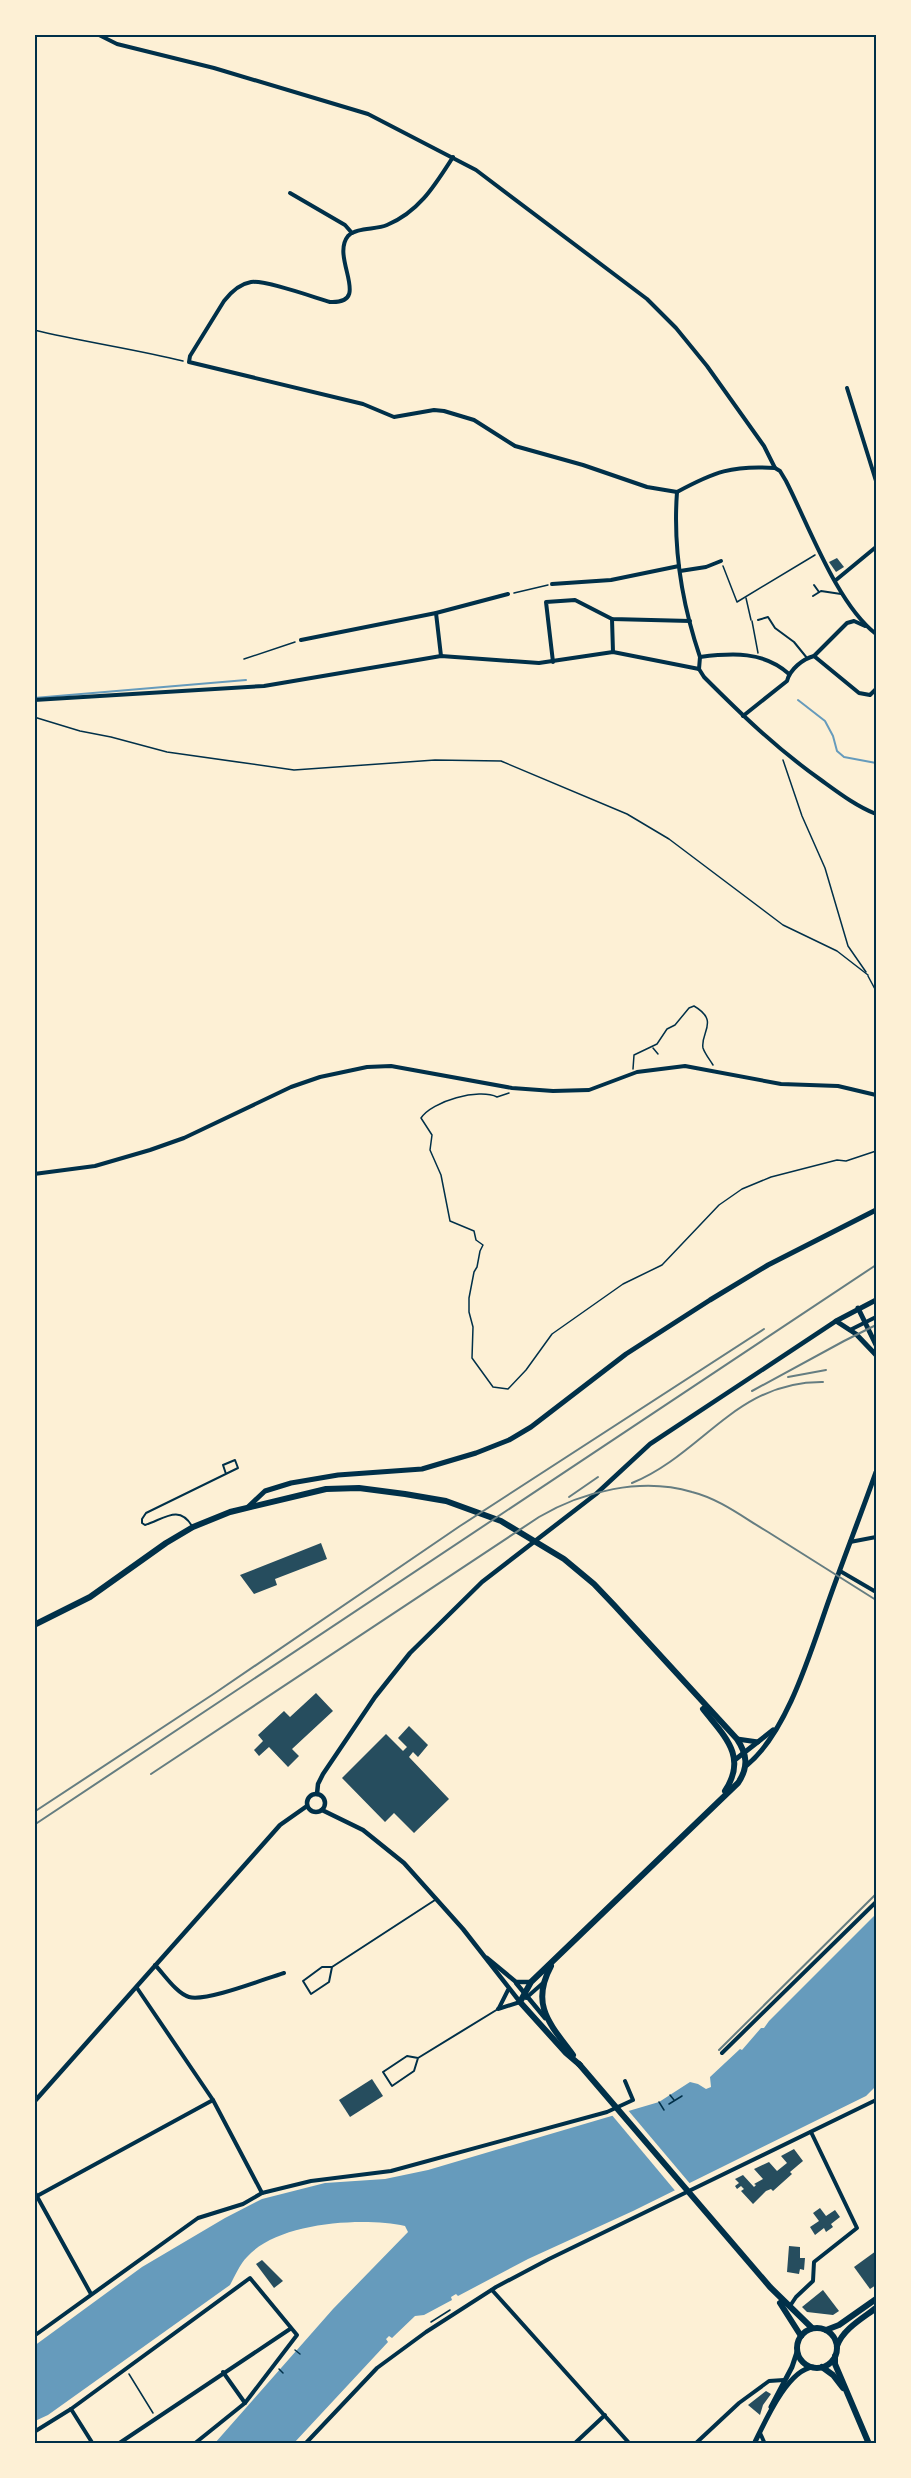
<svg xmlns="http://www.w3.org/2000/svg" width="911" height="2478" font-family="Poppins,sans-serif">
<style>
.water{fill:#669bbc}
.pier{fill:#fdf0d5}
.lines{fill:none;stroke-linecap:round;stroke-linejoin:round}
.stream{stroke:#669bbc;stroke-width:2}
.building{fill:#264d5e}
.path{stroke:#003049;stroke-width:1.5}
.service{stroke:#003049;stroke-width:2}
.minor{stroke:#003049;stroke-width:4}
.tertiary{stroke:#003049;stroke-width:4.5}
.secondary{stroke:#003049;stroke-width:5}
.primary{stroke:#003049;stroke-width:6}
.rail{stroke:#657d81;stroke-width:2}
.neatline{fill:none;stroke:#003049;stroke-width:2}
</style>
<rect width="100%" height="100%" fill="#fdf0d5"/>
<!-- water -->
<path class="water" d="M876 1914V2086L866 2096 633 2211 528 2259 458 2296 456 2294 451 2297 452 2300 424 2315 415 2316 392 2338 389 2336 386 2339 388 2342 294 2443H215L333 2309 408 2232 405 2226C363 2217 278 2222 247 2257 240 2264 235 2276 230 2285L48 2415 35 2421 34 2346 142 2267 225 2218 262 2199 325 2183 385 2179 428 2170 659 2102 690 2082 698 2084 706 2089 711 2087 710 2077 740 2049 742 2050 761 2028H764L769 2021Z"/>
<!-- pier -->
<path class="pier" d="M627 2109 692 2186 677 2193 611 2114Z"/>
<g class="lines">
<!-- stream -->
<g class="stream">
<path d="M34 698 246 680"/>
<path d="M798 700 825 721 833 736 837 751 844 757 876 763"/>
</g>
</g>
<!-- building -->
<g class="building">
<path d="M837 558 844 567 836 572 829 562Z"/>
<path d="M321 1543 327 1559 275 1579 277 1585 254 1594 240 1575Z"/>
<path d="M316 1693 333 1711 292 1749 299 1756 288 1767 269 1747 259 1756 254 1750 263 1741 258 1735 284 1711 290 1717Z"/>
<path d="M409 1726 428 1745 418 1757 413 1752 409 1757 449 1799 414 1833 394 1813 385 1822 342 1778 386 1734 403 1751 407 1747 398 1738Z"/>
<path d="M372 2079 383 2096 350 2117 339 2100Z"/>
<path d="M794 2149 803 2161 790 2172 792 2174 773 2191 771 2189 766 2191 753 2204 741 2191 744 2189 741 2186 737 2189 735 2186 739 2183 735 2179 743 2175 754 2187 756 2185 754 2184 763 2179 754 2169 769 2162 777 2171 787 2163 781 2156Z"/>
<path d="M820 2208 826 2216 835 2210 840 2217 831 2224 833 2227 826 2232 824 2228 815 2235 810 2227 819 2221 813 2213Z"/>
<path d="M789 2246 800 2247V2258H805L804 2270 800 2269 799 2274 787 2272Z"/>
<path d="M876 2251V2285L870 2289 854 2267Z"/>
<path d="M262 2260 283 2281 274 2288 256 2264Z"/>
<path d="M823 2290 839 2311 833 2315 807 2312 802 2307Z"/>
<path d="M766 2391 771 2394 763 2405 760 2415 748 2405Z"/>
</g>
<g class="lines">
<!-- path -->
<g class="path">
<path d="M34 330C84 342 134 349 183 361"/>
<path d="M723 566 737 602 815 555"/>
<path d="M514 593 548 585"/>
<path d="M746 598 751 620"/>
<path d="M752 621 758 653"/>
<path d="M244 659 295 642"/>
<path d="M34 717 80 731 111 737 167 752 294 770 435 760 501 761 627 814 669 839 783 925 837 951 868 975"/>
<path d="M783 760 802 816 825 868 848 946 866 972"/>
<path d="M868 976 876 991"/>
<path d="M653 1048 658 1054"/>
<path d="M633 1069 634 1055 657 1044 667 1029 675 1025 689 1008 694 1006C720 1021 700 1033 703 1048 705 1054 710 1060 713 1065"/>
<path d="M509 1093 497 1097C479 1088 432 1101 421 1118L432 1135 430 1150 441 1175 450 1221 474 1231 476 1240 483 1245 480 1251 477 1267 474 1272 469 1298V1312L473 1327 472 1358 493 1387 508 1389 526 1370 552 1334 623 1284 662 1265 719 1205 742 1189 771 1177 837 1160 846 1161 876 1151"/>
<path d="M670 2095 674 2100"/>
<path d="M659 2102 664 2110"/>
<path d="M669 2104 682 2096"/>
<path d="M431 2322 450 2310"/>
<path d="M295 2350 300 2354"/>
<path d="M279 2369 283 2373"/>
<path d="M129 2374 153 2413"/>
</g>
<!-- service -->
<g class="service">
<path d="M814 585 819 592"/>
<path d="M813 596 821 591 841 594"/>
<path d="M758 620 768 617 775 628 794 642 807 658"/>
<path d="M192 1526C179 1504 164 1519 145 1525L142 1523V1519L146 1513 238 1468 235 1460 223 1465 226 1474"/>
<path d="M332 1967 329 1982 311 1994 303 1981 322 1967H332L435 1900"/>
<path d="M418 2058 414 2071 392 2086 383 2072 407 2056 418 2058 498 2009"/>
</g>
<!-- minor -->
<g class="minor">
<path d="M97 34 117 44 214 68 368 114 476 170 647 299 676 328 707 366 764 446 775 468 780 471 786 481C809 526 837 604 876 634"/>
<path d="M453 157C435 185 419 212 387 225 376 230 357 227 348 236 330 258 373 304 330 302 313 297 266 280 251 282 239 284 231 292 224 301L190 356 189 362 363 404 394 417 434 410 444 411 474 420 515 446 583 465 647 487 677 492"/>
<path d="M290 193 345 225 352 233"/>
<path d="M847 388 876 481"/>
<path d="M677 492C673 547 682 604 700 657L699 669"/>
<path d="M677 492C714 472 732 465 775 468"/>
<path d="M680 571 706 567 721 561"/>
<path d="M836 580 876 547"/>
<path d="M552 584 611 580 679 566"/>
<path d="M436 613 441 656"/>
<path d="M612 619 613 652"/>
<path d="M301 640 436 613 508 594"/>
<path d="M814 656 859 693 870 695 876 689"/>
<path d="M700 657C732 653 764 651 789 674"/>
<path d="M553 662 546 602 575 600 612 619 690 621"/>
<path d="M699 669 704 677C742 715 776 748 821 780 839 793 856 806 876 814"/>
<path d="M34 700 264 686 441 656 539 663 613 652 699 669"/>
<path d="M743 716 787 681C790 669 803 659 814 656L847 623 854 621 865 626"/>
<path d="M34 1174 95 1166 150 1150 184 1138 291 1087 320 1077 367 1067 391 1066 512 1088 553 1091 589 1090 637 1072 685 1066 781 1084 838 1086 876 1095"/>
<path d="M850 1330 876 1317"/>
<path d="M850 1542 876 1537"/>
<path d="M840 1571 876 1592"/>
<path d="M155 1965C164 1974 176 1993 189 1997 206 2002 264 1979 284 1973"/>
<path d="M137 1988 213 2100 262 2193"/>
<path d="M526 1998 543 1983"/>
<path d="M499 2008 508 1990"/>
<path d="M498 2009 520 2002"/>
<path d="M722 2053 876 1902"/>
<path d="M34 2191 91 2294"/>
<path d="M34 2200 37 2196 213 2100"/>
<path d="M492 2290 630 2444"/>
<path d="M790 2306 796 2297 813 2281 814 2262 857 2228 811 2132"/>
<path d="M34 2336 198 2218 243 2204 262 2193 311 2181 391 2171 607 2112 633 2100 625 2081"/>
<path d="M223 2372 245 2403"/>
<path d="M71 2409 93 2444"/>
<path d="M34 2432 71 2409 250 2278 297 2335 245 2403 194 2444"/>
<path d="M760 2433 765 2444"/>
<path d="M118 2444 290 2329"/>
<path d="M305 2444 377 2368 426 2332 496 2287 549 2259 876 2100"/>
<path d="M574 2444 605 2415"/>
<path d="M695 2444 739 2403 769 2381 784 2380"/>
</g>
<!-- tertiary -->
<g class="tertiary">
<path d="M317 1794 318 1784 323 1774 375 1697 410 1653 482 1582 596 1494 650 1444 836 1321"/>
<circle cx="316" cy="1803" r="9"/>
<path d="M322 1810 363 1830 404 1863 463 1929 520 2002"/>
<path d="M487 1958 516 1982H531"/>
<path d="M516 1983 545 2018"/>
<path d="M34 2102 280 1825 307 1806"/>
</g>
<!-- secondary -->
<g class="secondary">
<path d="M876 1300 836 1321 856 1334 876 1355"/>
<path d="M858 1308 876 1345"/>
<path d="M248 1507 265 1491 291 1483 338 1475 422 1469 476 1453 509 1440 531 1427 626 1354 710 1300 768 1265 876 1210"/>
<path d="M737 1739 758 1742"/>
<path d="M736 1759 773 1730"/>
<path d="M747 1765C788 1732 812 1647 830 1597 845 1555 861 1514 876 1472"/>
<path d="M771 2407 792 2367 797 2352"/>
<path d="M754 2444C765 2422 787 2370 813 2367"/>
</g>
<!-- primary -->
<g class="primary">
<path d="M34 1625 90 1597 166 1543 193 1527 230 1512 326 1489 359 1488 405 1494 446 1501 501 1521 564 1559 594 1584 614 1605 737 1739C747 1754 749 1767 738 1783L531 1982 520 2002 566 2053 580 2065"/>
<path d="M703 1709C724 1736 748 1756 725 1791"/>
<path d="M551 1966C530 2005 550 2024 573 2055"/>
<path d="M579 2064 770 2287 812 2328"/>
<path d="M780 2303 801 2336"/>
<circle cx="817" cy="2348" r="20"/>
<path d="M826 2330 839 2325 876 2299"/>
<path d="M837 2346C843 2329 863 2318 876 2308"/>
<path d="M835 2356V2364L869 2444"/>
<path d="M822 2367 833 2375 843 2388"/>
</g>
<!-- rail -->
<g class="rail">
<path d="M788 1377 826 1370"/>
<path d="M752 1391 844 1341 876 1325"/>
<path d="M632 1483C703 1454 736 1381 823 1382"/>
<path d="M569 1497 598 1477"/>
<path d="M151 1774 539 1517C583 1491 642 1477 692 1492 720 1499 744 1518 768 1532 804 1555 840 1577 876 1600"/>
<path d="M34 1812 215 1693 460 1526 764 1329"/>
<path d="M34 1825 876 1265"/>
<path d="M719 2050 876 1894"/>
</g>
</g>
<!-- border -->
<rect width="911" height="2478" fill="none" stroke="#fdf0d5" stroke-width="72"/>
<rect x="36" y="36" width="839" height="2406" class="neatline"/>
</svg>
